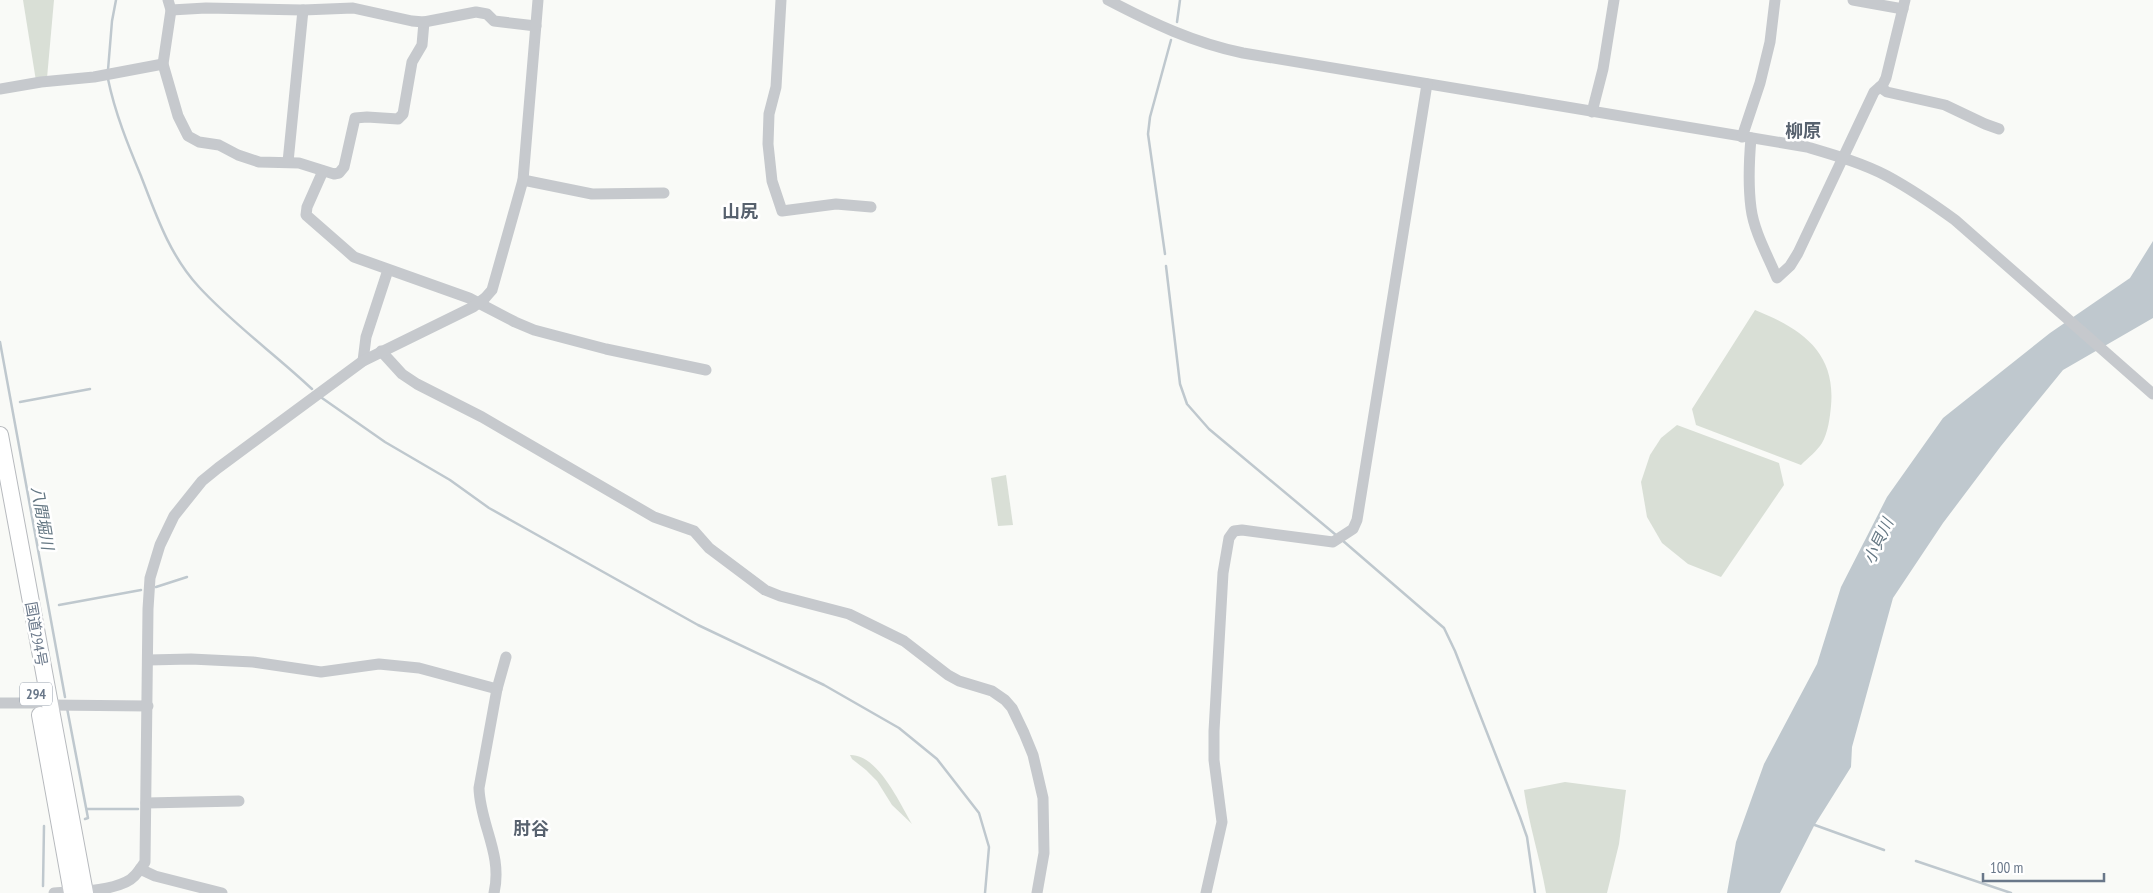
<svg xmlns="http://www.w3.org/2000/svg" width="2153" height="893" font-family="'PT Sans Narrow','Noto Sans JP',sans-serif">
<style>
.green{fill:#d9dfd6}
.water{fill:#bfc8ce}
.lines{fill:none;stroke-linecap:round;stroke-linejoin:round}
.stream{stroke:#bfc8ce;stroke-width:2.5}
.highway-casing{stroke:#b7babe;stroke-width:18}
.minor{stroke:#c6c9cd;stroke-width:11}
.highway{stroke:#fff;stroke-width:16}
.labels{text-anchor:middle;stroke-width:5;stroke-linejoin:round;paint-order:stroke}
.shield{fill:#fff;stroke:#96a0ac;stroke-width:1}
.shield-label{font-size:14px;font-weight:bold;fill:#697789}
.street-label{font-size:15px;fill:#697789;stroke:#fff}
.water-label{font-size:16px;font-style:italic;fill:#647783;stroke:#fff}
.quarter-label{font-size:18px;font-weight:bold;fill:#57616e;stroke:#fff}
</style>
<rect width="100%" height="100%" fill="#f9faf7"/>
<!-- green -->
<g class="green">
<path d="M23 0H54L47 78 36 81Z"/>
<path d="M1755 310C1800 328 1836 351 1831 406 1830 417 1828 433 1822 443 1817 451 1808 458 1801 465L1696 425 1692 409Z"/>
<path d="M1677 425 1779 463 1784 485 1721 577 1688 564 1662 543 1647 517 1641 482 1650 455 1661 438Z"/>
<path d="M1006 475 1013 525 998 526 991 478Z"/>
<path d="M850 755C878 754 900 804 912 824L892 805 877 781 866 770 852 759Z"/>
<path d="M1565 782 1626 790 1619 844 1607 893H1546C1540 858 1529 825 1524 790Z"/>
</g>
<!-- water -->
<path class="water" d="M2153 241V318L2063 370 2001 446 1943 523 1893 598 1852 747 1851 767 1814 826 1780 893H1727L1736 842 1764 764 1817 664 1841 587 1887 497 1943 418 2050 333 2130 278Z"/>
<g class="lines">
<!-- stream -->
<g class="stream">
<path d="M1177 22 1180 0"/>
<path d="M108 70 112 21 116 0"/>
<path d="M108 79C115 113 128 145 141 176 156 215 170 256 199 287 234 325 275 354 312 389"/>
<path d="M1165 254 1148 134 1150 117 1171 40"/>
<path d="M1166 266 1180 384 1187 404 1209 429 1336 535"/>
<path d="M0 342 65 697"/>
<path d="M322 398 385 442 450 480 489 508 698 625 824 685 899 728 937 759 979 813 989 847 985 893"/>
<path d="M20 402 90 389"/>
<path d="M1342 540 1444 628 1455 651 1520 817 1527 837 1535 893"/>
<path d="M156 587 187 577"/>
<path d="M59 605 141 590"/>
<path d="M67 708 88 818 85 819"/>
<path d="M87 809H138"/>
<path d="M1812 824 1884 850"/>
<path d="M1916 861 2011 893"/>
<path d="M43 886 44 826"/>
</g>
<defs>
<g id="highway">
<path d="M0 435 85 893"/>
<path d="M40 715 72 893"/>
</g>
</defs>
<!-- highway casing -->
<use href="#highway" class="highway-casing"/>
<!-- minor -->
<g class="minor">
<path d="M168 0 171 10 163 64 178 116 188 136 199 142 219 145 238 155 259 162 299 163 334 174 339 173 344 167 355 118 367 117 398 119 403 114 412 62 422 45 424 22"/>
<path d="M781 0 776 87 769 114 768 144 772 181 782 211 836 204 871 207"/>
<path d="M1108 0C1152 23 1194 43 1243 53L1807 147C1834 155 1862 163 1887 176 1911 189 1933 204 1955 220L2153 394"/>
<path d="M1853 0 1903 9"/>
<path d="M171 10 206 8 303 10 353 8 412 21 424 22 476 12 487 14 494 21 536 26"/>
<path d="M1880 87 1887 92 1945 105 1985 124 1999 129"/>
<path d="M0 89 41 82 94 77 163 64"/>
<path d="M1592 112 1603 69 1614 0"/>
<path d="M1742 137 1760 83 1770 42 1775 0"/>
<path d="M1751 138C1749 161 1748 185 1751 208 1754 232 1768 256 1777 278L1790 266 1798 253 1874 92 1883 84 1886 78 1905 0"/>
<path d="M288 162 303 10"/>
<path d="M323 171 307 207 306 215 354 257 469 298 515 322 534 330 606 349 706 370"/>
<path d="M523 180 592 194 664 193"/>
<path d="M381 351 402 374 417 384 482 417 654 517 694 531 709 548 765 590 780 596 849 614 904 641 948 675 959 681 992 691 1005 700 1012 708 1024 733 1033 755 1043 798 1044 853 1037 893"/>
<path d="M363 361 366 337 388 270"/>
<path d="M148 660 191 659 253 662 321 672 379 664 419 668 497 689"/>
<path d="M0 703H38"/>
<path d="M49 705 148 706"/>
<path d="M146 803 239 801"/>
<path d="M140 869 155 876 222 893"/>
<path d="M54 893C77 891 105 892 126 882 134 879 140 870 145 862L148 609 150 578 160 545 174 516 202 481 218 468 363 361 473 307 485 298 492 290 523 180 538 0"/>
<path d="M494 893C503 854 480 825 479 788L497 689 506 657"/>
<path d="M1206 893 1222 822 1214 760V731L1223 573 1229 538 1234 531 1242 530 1333 542 1353 529 1357 520 1427 84"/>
</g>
<!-- highway -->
<use href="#highway" class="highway"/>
</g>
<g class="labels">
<!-- shield labels -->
<rect class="shield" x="20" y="682.5" width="32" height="23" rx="4"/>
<g class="shield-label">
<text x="36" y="699">294</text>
</g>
<!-- street labels -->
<g class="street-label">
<text transform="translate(36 634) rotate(80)" y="5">国道294号</text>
</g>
<!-- water labels -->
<g class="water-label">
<text transform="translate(43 518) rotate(80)" y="6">八間堀川</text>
<text transform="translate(1878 541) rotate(-65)" y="6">小貝川</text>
</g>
<!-- quarter labels -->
<g class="quarter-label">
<text x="1803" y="137">柳原</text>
<text x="740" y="218">山尻</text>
<text x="531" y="835">肘谷</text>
</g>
</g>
<!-- scale -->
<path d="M1983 873v8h121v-8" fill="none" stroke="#697789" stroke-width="2.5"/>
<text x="1990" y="873" font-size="15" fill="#697789" stroke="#ffffff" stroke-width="4" paint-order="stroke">100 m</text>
</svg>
